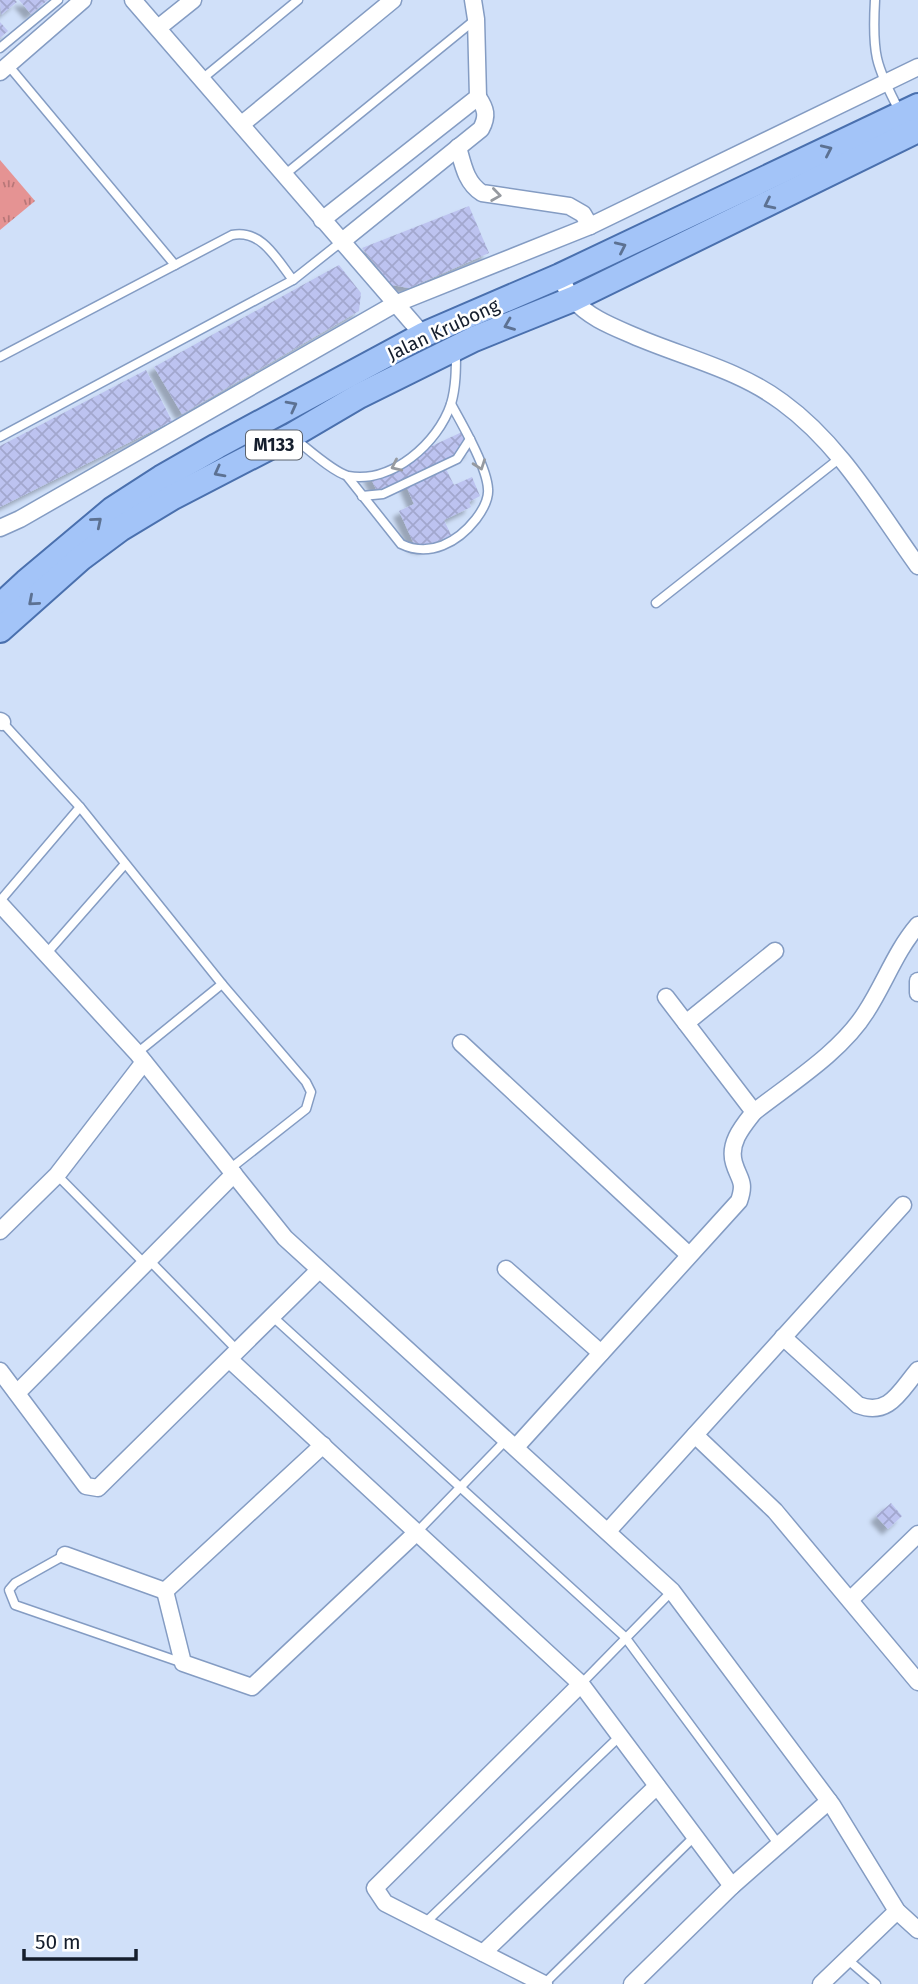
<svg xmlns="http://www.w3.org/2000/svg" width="918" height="1984" font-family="'Fira Sans',sans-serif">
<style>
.grass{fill:url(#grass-tufts)}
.building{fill:url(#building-cross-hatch);filter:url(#shadow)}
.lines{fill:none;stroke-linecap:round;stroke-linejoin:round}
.service-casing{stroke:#849cc3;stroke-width:11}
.minor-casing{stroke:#849cc3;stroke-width:19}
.primary-casing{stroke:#4a70ae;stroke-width:28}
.service{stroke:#fff;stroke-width:8}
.minor{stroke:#fff;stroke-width:16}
.primary{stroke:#a3c4f8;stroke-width:24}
.oneway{stroke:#5c7192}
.oneway2{stroke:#969aa0}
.labels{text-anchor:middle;stroke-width:5;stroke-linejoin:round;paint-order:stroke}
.shield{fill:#fff;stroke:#5b626c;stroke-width:2}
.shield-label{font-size:18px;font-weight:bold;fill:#151e2d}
.street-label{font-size:19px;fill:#151e2d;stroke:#fff}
</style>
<defs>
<pattern id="grass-tufts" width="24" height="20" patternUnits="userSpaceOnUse" patternTransform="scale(1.75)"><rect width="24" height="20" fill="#e59393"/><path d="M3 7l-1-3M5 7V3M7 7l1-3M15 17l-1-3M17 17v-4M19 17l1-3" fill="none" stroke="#b87778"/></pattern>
<pattern id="building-cross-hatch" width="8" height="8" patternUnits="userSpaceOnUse" patternTransform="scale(1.75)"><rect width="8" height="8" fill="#bdc3f0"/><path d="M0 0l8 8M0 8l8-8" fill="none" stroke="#a2a7ce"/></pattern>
<filter id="shadow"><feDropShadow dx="-6" dy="6" stdDeviation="2" flood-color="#0004"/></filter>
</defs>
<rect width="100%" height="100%" fill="#d0e0f9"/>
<!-- grass -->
<path class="grass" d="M0 160 35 201 0 230Z"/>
<!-- building -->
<g class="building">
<path d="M0 0H15L17 2 1 15Z"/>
<path d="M19 0H48L31 14Z"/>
<path d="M0 22 8 31 0 38Z"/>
<path d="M469 206 489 253 409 288 392 285 362 248Z"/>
<path d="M339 265 361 293 359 311 182 414 154 367Z"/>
<path d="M146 370 172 421 0 507V446Z"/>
<path d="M462 432 471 451 443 463 454 485 472 477 480 496 469 502 471 507 444 520 451 535 424 548 415 546 399 511 414 504 404 481 378 493 369 475Z"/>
<path d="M891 1503 902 1516 888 1529 876 1516Z"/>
</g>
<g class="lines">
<defs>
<g id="service">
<path d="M875 0C872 53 875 65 900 112"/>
<path d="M0 48 58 0"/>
<path d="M8 65 175 265"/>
<path d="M202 79 298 0"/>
<path d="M283 176 476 19"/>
<path d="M0 357 232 235C262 229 277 260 293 280"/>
<path d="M0 437 293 280 341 242"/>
<path d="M295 439C308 449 333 472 348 476 392 484 438 443 451 404 456 387 456 369 456 351"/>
<path d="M347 476 401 544C430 558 458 542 476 519 482 511 489 499 488 489 487 467 462 424 451 404"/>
<path d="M362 496 383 494 457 459 470 439"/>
<path d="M656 603 840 458"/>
<path d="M2 722 80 807 222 984 306 1082 311 1092 306 1109 231 1168"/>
<path d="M0 901 80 807"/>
<path d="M46 954 125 864"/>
<path d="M137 1053 222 984"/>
<path d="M57 1175 145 1264"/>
<path d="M149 1260 239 1352"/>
<path d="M273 1317 625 1637 779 1845"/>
<path d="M417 1532 507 1439"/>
<path d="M65 1555 15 1583 9 1590 15 1605 183 1663"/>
<path d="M581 1684 672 1591"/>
<path d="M424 1924 620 1736"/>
<path d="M847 1959 876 1984"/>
<path d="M544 1984 694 1837"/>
</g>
<g id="minor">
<path d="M133 0 423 335"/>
<path d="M158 28 193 0"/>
<path d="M0 72 83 0"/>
<path d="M242 124 393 0"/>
<path d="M458 147C463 165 466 183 482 193L569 206 583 214 590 226"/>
<path d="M322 220 478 97 476 19 473 0"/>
<path d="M341 242 481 129C488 116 486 109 478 97"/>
<path d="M560 276C564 283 567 293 573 299 588 317 611 326 632 335 682 357 738 369 782 402 840 444 877 509 918 566"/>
<path d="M0 528 20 519 395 304 590 226 918 67"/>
<path d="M0 721 2 722"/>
<path d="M0 904 137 1053 285 1238 672 1591 832 1805 897 1911 918 1930"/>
<path d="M918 981V993"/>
<path d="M666 997 754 1112C791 1083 841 1052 866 1012 885 983 895 952 918 925"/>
<path d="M686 1023 775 951"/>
<path d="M461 1043 689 1255"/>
<path d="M0 1231 57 1175 144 1062"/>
<path d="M506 1269 601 1353"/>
<path d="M783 1337 858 1405C889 1417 900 1391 918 1370"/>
<path d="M230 1360 581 1684 732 1886"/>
<path d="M0 1371 86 1486 98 1488 319 1270"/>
<path d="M17 1393 234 1174"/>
<path d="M695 1435 775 1511 918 1682"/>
<path d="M516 1447 739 1201C746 1181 739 1180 734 1163 728 1143 743 1126 754 1112"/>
<path d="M608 1531 903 1205"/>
<path d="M65 1555 165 1591 323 1445"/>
<path d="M165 1591 183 1663 252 1687 417 1532"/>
<path d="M850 1600 918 1534"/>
<path d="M483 1953 657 1786"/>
<path d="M544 1984 385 1903 375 1888 581 1684"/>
<path d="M632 1984 732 1886 829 1801"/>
<path d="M821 1984 897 1911"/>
</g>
<g id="primary">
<path d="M0 606 26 582 113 509 161 478 217 446 423 335 560 276 918 106"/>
<path d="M0 630 81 558 120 529 173 497 291 436 359 396 474 339 573 299 918 130"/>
</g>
</defs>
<!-- service casing -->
<use href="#service" class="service-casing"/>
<!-- minor casing -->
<use href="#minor" class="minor-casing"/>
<!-- primary casing -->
<use href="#primary" class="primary-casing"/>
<!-- service -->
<use href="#service" class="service"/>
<!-- minor -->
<use href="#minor" class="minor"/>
<!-- primary -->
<use href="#primary" class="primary"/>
</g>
<!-- one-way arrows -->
<defs><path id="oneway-chevron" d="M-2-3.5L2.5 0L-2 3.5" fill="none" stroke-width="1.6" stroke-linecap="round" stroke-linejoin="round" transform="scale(1.75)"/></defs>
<g class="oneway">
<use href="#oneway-chevron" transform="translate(827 150) rotate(-25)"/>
<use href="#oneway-chevron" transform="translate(769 204) rotate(154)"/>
<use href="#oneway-chevron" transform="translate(621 247) rotate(-25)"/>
<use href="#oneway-chevron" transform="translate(509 325) rotate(158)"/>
<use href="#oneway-chevron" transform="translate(292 406) rotate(-28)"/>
<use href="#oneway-chevron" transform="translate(219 472) rotate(152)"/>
<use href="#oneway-chevron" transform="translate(97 522) rotate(-40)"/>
<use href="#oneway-chevron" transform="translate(33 601) rotate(139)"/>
</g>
<g class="oneway2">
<use href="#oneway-chevron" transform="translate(496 195) rotate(8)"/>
<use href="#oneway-chevron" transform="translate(480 465) rotate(70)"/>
<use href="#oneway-chevron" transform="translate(396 466) rotate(155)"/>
</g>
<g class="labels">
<!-- shield labels -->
<rect class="shield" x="246" y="430.5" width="56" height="29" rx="5"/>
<g class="shield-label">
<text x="274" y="451">M133</text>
</g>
<!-- street labels -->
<g class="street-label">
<text transform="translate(443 329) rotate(-25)" y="7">Jalan Krubong</text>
</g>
</g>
<!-- scale -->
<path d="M24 1949v10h112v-10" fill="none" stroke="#151e2d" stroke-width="3.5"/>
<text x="35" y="1949" font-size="21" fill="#151e2d" stroke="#ffffff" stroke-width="5" paint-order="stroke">50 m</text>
</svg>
